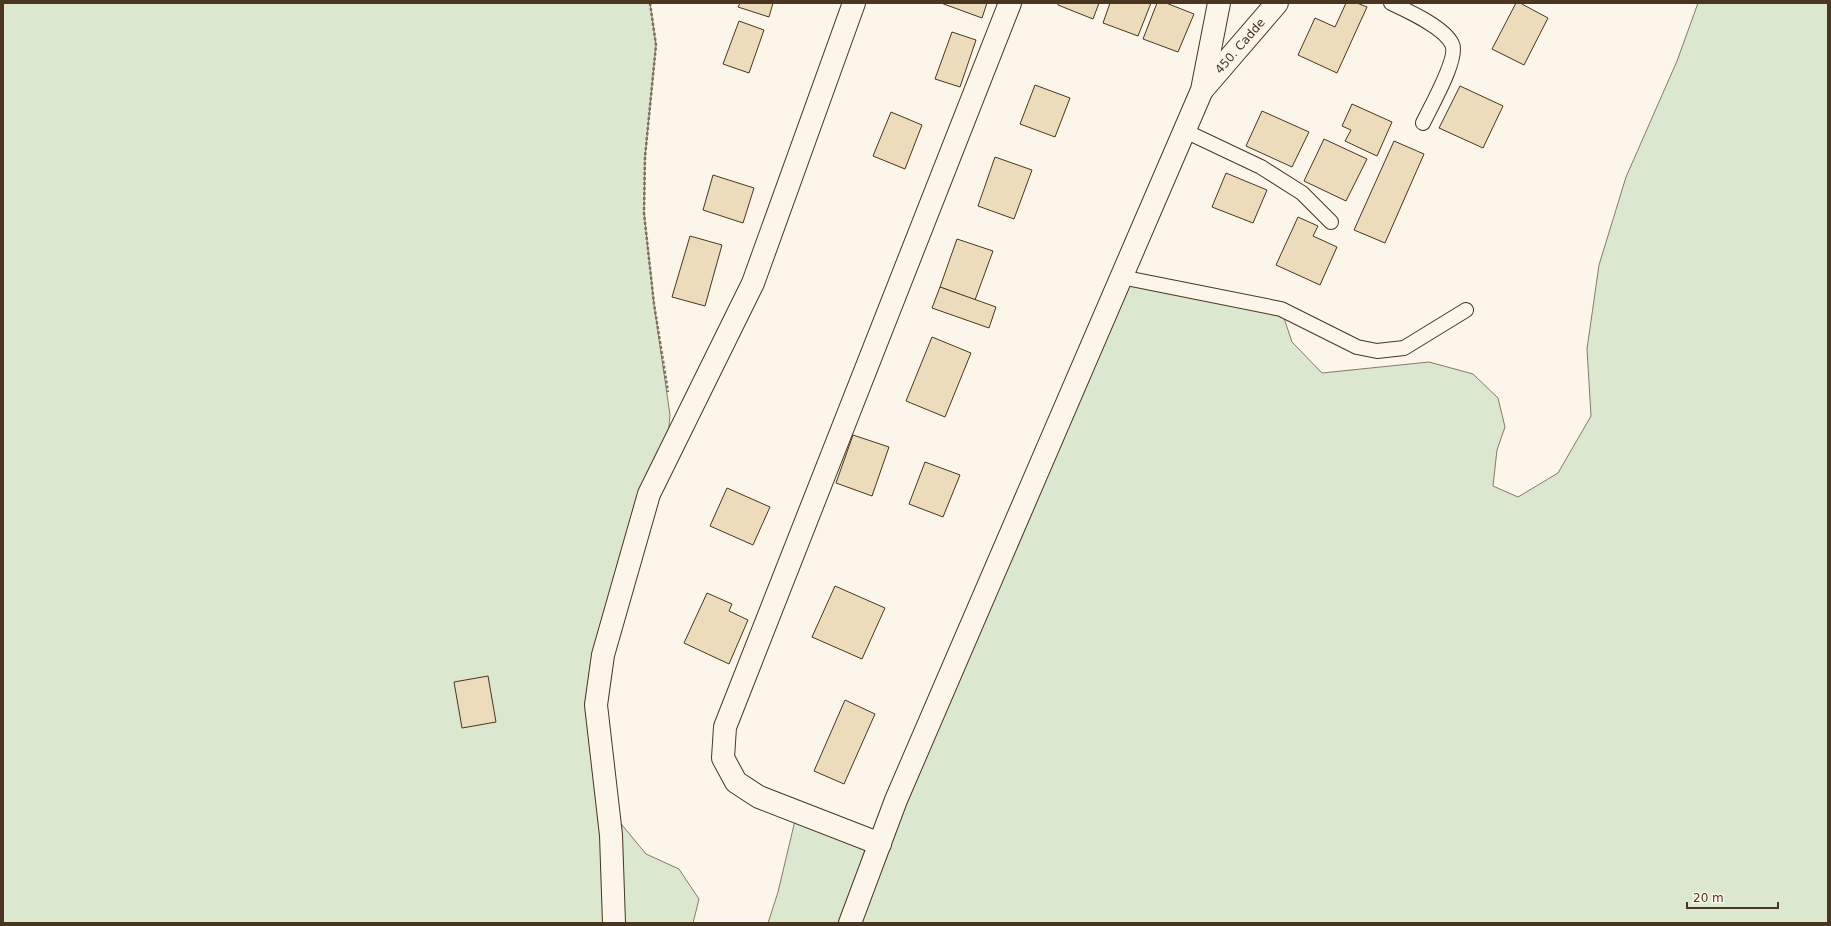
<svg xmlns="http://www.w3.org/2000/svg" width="1831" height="926" font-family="'DejaVu Sans',sans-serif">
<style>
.green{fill:#dce7d0;stroke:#887966}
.building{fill:#ecdcbc;stroke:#4a3520}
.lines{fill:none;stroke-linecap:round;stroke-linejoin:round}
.lane-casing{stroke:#4a3520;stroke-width:16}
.street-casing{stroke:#4a3520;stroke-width:24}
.path{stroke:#7f6f5c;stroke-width:2.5;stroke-dasharray:3 2;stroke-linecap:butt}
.lane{stroke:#fbf6e9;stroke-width:14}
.street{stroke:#fbf6e9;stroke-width:22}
.labels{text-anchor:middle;stroke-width:3;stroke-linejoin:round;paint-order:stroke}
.street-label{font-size:12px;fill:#4a3520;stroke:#fbf6e9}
</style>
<rect width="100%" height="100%" fill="#fbf6e9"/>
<!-- green -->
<g class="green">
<path d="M3 3H650L656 45 645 157 644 213 654 304 670 415 666 459 603 655 608 808 646 854 679 869 699 899 693 923H3Z"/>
<path d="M1698 3H1828V923H768L778 892 797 812 879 843 1121 277 1281 309 1292 342 1322 373 1429 362 1473 374 1498 398 1505 427 1497 450 1493 486 1518 497 1558 473 1591 416 1587 349 1599 265 1626 177 1677 61Z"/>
</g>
<!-- building -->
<g class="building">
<path d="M740 3H773L769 17 738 7Z"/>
<path d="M941 3H987L982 18Z"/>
<path d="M1058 3H1099L1093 19 1058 5Z"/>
<path d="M1110 3H1151L1138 36 1103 23Z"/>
<path d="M1157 3H1166L1194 14 1178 52 1143 39Z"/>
<path d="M1346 3H1357L1367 7 1337 73 1298 55 1315 18 1335 27Z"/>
<path d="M1516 3H1520L1548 18 1524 65 1492 49Z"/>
<path d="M739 21 764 30 749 73 723 64Z"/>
<path d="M952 32 976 40 960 87 935 79Z"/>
<path d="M1035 85 1070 98 1055 137 1020 124Z"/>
<path d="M1460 86 1503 106 1483 148 1439 128Z"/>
<path d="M1352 104 1392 122 1377 156 1345 141 1351 130 1342 126Z"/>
<path d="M1262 111 1309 132 1292 167 1246 146Z"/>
<path d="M891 112 922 125 905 169 873 156Z"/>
<path d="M1324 139 1367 159 1346 201 1304 181Z"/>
<path d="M1394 141 1424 154 1385 243 1354 230Z"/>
<path d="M995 157 1032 170 1014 219 978 206Z"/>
<path d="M1226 173 1267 190 1253 223 1212 207Z"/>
<path d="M713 175 754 188 743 223 703 210Z"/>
<path d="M1298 217 1318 226 1313 236 1337 247 1320 285 1276 265Z"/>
<path d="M690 236 722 245 705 306 672 297Z"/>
<path d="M957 239 993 251 975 300 940 287Z"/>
<path d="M940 287 996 307 989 328 932 308Z"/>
<path d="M932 337 971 353 945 417 906 401Z"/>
<path d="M853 435 889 447 872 496 836 483Z"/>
<path d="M925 462 960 475 943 517 909 504Z"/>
<path d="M727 488 770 507 753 545 710 526Z"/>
<path d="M835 586 885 608 862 659 812 637Z"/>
<path d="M707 593 732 604 729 611 748 620 729 664 684 643Z"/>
<path d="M488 676 496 722 462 728 454 682Z"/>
<path d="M845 700 875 714 844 784 814 771Z"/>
</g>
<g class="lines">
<defs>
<g id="lane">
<path d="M1391 3C1408 11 1444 27 1452 44 1459 58 1430 108 1423 123"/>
<path d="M1185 131 1261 167 1302 193 1331 222"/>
<path d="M1121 277 1281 309 1357 347 1377 351 1404 348 1466 310"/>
</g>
<g id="street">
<path d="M1203 89 1277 3"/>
<path d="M880 844 759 797 736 782 723 758 725 727 1010 3"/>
<path d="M614 923 611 835 596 705 603 655 649 494 753 283 854 3"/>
<path d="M850 923 896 800 1202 90 1219 3"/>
</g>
</defs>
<!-- lane casing -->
<use href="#lane" class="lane-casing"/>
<!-- street casing -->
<use href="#street" class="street-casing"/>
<!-- path -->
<path class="path" d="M650 3 656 45 645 157 644 213 654 304 668 392"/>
<!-- lane -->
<use href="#lane" class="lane"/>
<!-- street -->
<use href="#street" class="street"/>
</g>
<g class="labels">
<!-- street labels -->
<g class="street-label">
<text transform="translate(1240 46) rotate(-49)" y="4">450. Cadde</text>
</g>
</g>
<!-- border -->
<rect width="1831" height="926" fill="none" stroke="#4a3520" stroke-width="8"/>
<!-- scale -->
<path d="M1687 902v6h91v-6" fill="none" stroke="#4a3520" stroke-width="2"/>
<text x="1693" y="902" font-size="12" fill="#4a3520" stroke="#fbf6e9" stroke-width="3" paint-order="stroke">20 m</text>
</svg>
